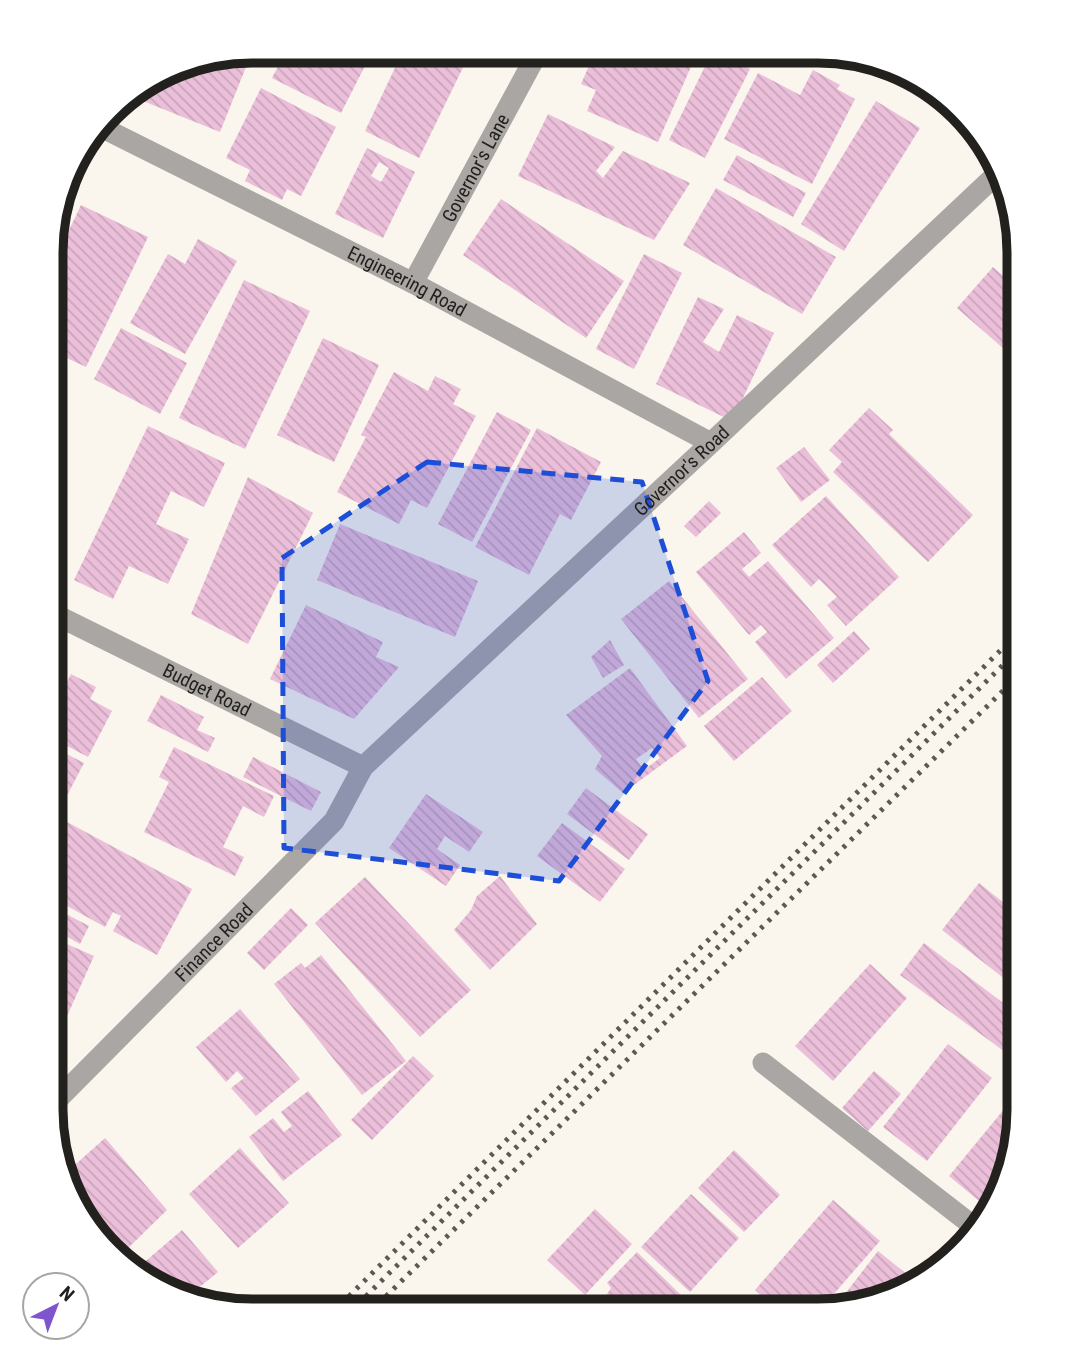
<svg xmlns="http://www.w3.org/2000/svg" width="1070" height="1362" font-family="'Roboto Condensed',sans-serif">
<style>
.building{fill:url(#building-back-hatch);fill-rule:evenodd}
.lines{fill:none;stroke-linecap:round;stroke-linejoin:round}
.street{stroke:#aaa6a4;stroke-width:21}
.rail{stroke:#5c5955;stroke-width:5;stroke-dasharray:3.5 7;stroke-linecap:butt}
.marked{fill:#1d4ed8;fill-opacity:0.2;stroke:#1d4ed8;stroke-width:5;stroke-dasharray:14 9;stroke-linejoin:round}
.labels{text-anchor:middle;stroke-width:5;stroke-linejoin:round;paint-order:stroke}
.street-label{font-size:19px;fill:#23211e;stroke:#fff}
.rim{fill:none;stroke:#23211e;stroke-width:9}
</style>
<defs>
<pattern id="building-back-hatch" width="6" height="6" patternUnits="userSpaceOnUse" patternTransform="scale(1.75)"><rect width="6" height="6" fill="#ebbfd9"/><path d="M-1 5l2 2M0 0l6 6M5-1l2 2" fill="none" stroke="#c9a4ba"/></pattern>
</defs>
<rect width="100%" height="100%" fill="#faf5ed"/>
<!-- building -->
<g class="building">
<path d="M252 51H278L273 63 246 52Z"/>
<path d="M286 51H341L366 64 341 113 272 78Z"/>
<path d="M403 51H471L419 158 365 131Z"/>
<path d="M595 52H660L658 56 666 59 669 52 697 53 658 142 587 111 596 90 581 84Z"/>
<path d="M712 52H717L750 69 705 158 669 140Z"/>
<path d="M219 56 246 67 220 132 143 101 150 83 187 62Z"/>
<path d="M813 70 840 85 837 89 855 99 812 184 724 139 758 73 800 95Z"/>
<path d="M261 88 336 127 301 196 287 189 282 200 245 181 250 170 226 158Z"/>
<path d="M876 101 920 128 844 251 801 224Z"/>
<path d="M548 114 615 147 596 171 603 178 623 151 690 183 654 240 518 176Z"/>
<path d="M367 148 415 172 383 238 335 214ZM379 162 389 168 381 182 371 176Z"/>
<path d="M737 155 806 193 793 217 723 180Z"/>
<path d="M716 188 836 257 802 314 683 245Z"/>
<path d="M501 199 624 281 586 338 463 255Z"/>
<path d="M81 205 148 237 86 367 52 351V266Z"/>
<path d="M198 239 237 261 185 354 130 323 168 254 185 264Z"/>
<path d="M644 254 682 273 634 369 596 349Z"/>
<path d="M993 267 1019 290V362L957 308Z"/>
<path d="M244 280 310 311 245 449 179 418Z"/>
<path d="M698 297 724 309 703 342 719 352 737 315 774 333 732 421 656 384Z"/>
<path d="M121 328 187 363 160 414 94 379Z"/>
<path d="M323 338 379 365 334 462 277 435Z"/>
<path d="M394 372 428 391 435 376 461 389 453 404 476 416 427 508 411 500 399 524 337 492 366 437 361 435Z"/>
<path d="M52 384 65 390 52 420Z"/>
<path d="M869 408 893 430 889 434 973 515 928 562 833 472 842 462 829 450Z"/>
<path d="M497 412 531 430 472 542 438 524Z"/>
<path d="M148 426 225 463 204 507 171 491 156 524 189 539 168 584 129 566 113 599 74 580Z"/>
<path d="M537 428 601 462 571 520 560 514 529 575 475 547Z"/>
<path d="M804 447 830 480 801 502 776 468Z"/>
<path d="M248 477 313 513 248 644 191 614Z"/>
<path d="M826 496 899 577 846 626 827 605 837 597 819 579 811 587 772 545Z"/>
<path d="M709 501 721 513 696 537 684 526Z"/>
<path d="M340 524 478 581 455 637 317 580Z"/>
<path d="M744 532 761 553 742 569 749 577 768 561 834 638 786 679 755 642 767 632 761 625 749 635 696 572Z"/>
<path d="M669 581 748 679 699 718 621 619Z"/>
<path d="M306 605 383 642 376 657 399 667 354 719 270 679Z"/>
<path d="M854 631 870 649 833 683 817 665Z"/>
<path d="M610 640 624 665 603 678 591 657Z"/>
<path d="M630 668 687 746 623 793 595 769 602 756 566 715ZM652 748 660 758 644 770 636 759Z"/>
<path d="M71 674 96 687 90 699 112 711 88 757 52 738V680L65 686Z"/>
<path d="M762 677 792 711 734 761 704 726Z"/>
<path d="M161 695 204 717 197 730 215 738 208 752 147 721Z"/>
<path d="M51 746 84 763 51 826V789L55 783 51 781Z"/>
<path d="M174 747 274 796 264 817 243 806 223 847 244 857 235 876 144 832 169 782 159 777Z"/>
<path d="M253 757 321 792 311 811 243 777Z"/>
<path d="M586 788 648 834 629 860 567 814Z"/>
<path d="M426 794 483 832 469 852 445 836 437 849 460 865 446 886 389 848Z"/>
<path d="M67 822 192 889 157 955 113 931 121 916 113 912 105 927 51 897V851Z"/>
<path d="M562 823 625 869 600 902 537 856Z"/>
<path d="M500 876 537 924 490 970 454 930 471 910 477 896Z"/>
<path d="M365 877 471 990 420 1037 315 923Z"/>
<path d="M979 883 1019 915V990L942 930Z"/>
<path d="M51 906 89 926 80 944 51 928Z"/>
<path d="M291 908 308 925 264 970 247 953Z"/>
<path d="M51 937 94 956 55 1043 51 1041Z"/>
<path d="M924 943 1019 1015V1057L1016 1060 900 975Z"/>
<path d="M321 955 406 1061 362 1095 274 984 301 963 305 968Z"/>
<path d="M870 964 907 998 833 1081 795 1046Z"/>
<path d="M240 1009 300 1079 256 1116 231 1088 244 1078 237 1071 226 1082 196 1047Z"/>
<path d="M948 1044 992 1078 927 1161 883 1127Z"/>
<path d="M413 1056 434 1076 372 1140 351 1120Z"/>
<path d="M874 1071 901 1094 868 1131 842 1108Z"/>
<path d="M308 1091 342 1135 283 1181 249 1137 273 1118 284 1132 292 1126 281 1112Z"/>
<path d="M1010 1102 1019 1109V1123L990 1210 949 1176Z"/>
<path d="M105 1138 167 1210 120 1256 74 1198 67 1172Z"/>
<path d="M240 1148 289 1203 238 1248 189 1194Z"/>
<path d="M734 1150 780 1195 744 1232 698 1188Z"/>
<path d="M691 1194 739 1238 690 1292 641 1247Z"/>
<path d="M833 1200 880 1241 819 1311H779L755 1290Z"/>
<path d="M595 1209 632 1244 585 1295 547 1260Z"/>
<path d="M182 1230 218 1272 190 1295 140 1278 134 1271Z"/>
<path d="M878 1251 919 1284 832 1311Z"/>
<path d="M637 1252 681 1295 665 1311H613L602 1302 611 1288 607 1283Z"/>
</g>
<g class="lines">
<!-- street -->
<g class="street">
<path id="s1" d="M99 126 413 283 711 443"/>
<path id="s2" d="M413 283 538 52"/>
<path id="s3" d="M52 613 363 767"/>
<path d="M763 1063 977 1229"/>
<path id="s4" d="M51 1106 334 821 363 767 711 443 998 173"/>
</g>
<!-- rail -->
<g class="rail">
<path d="M334 1311 1019 632"/>
<path d="M351 1311 1019 649"/>
<path d="M371 1311 1019 675"/>
</g>
</g>
<!-- marked area -->
<path class="marked" d="M427 462 642 482 708 681 559 881 284 848 282 558Z"/>
<g class="labels">
<!-- street labels -->
<g class="street-label">
<text dy="7" stroke="none"><textPath href="#s2" startOffset="131">Governor's Lane</textPath></text>
<text dy="7" stroke="none"><textPath href="#s1" startOffset="345">Engineering Road</textPath></text>
<text dy="7" stroke="none"><textPath href="#s4" startOffset="898">Governor's Road</textPath></text>
<text dy="7" stroke="none"><textPath href="#s3" startOffset="173">Budget Road</textPath></text>
<text dy="7" stroke="none"><textPath href="#s4" startOffset="231">Finance Road</textPath></text>
</g>
</g>
<!-- crop -->
<path d="M0 0H1070V1362H0ZM252 63H818A189 189 0 0 1 1007 252V1110A189 189 0 0 1 818 1299H252A189 189 0 0 1 63 1110V252A189 189 0 0 1 252 63Z" fill="#fff" fill-rule="evenodd"/>
<path class="rim" d="M252 63H818A189 189 0 0 1 1007 252V1110A189 189 0 0 1 818 1299H252A189 189 0 0 1 63 1110V252A189 189 0 0 1 252 63Z"/>
<!-- north arrow -->
<g transform="translate(56 1306) rotate(42)"><circle r="33" fill="#ffffff" stroke="#a7a6a5" stroke-width="2"/>
<path d="M0-5L12 26L0 18L-12 26Z" fill="#8054cd"/>
<text y="-10" font-size="19" font-weight="bold" text-anchor="middle" fill="#23211e">N</text>
</g>
</svg>
